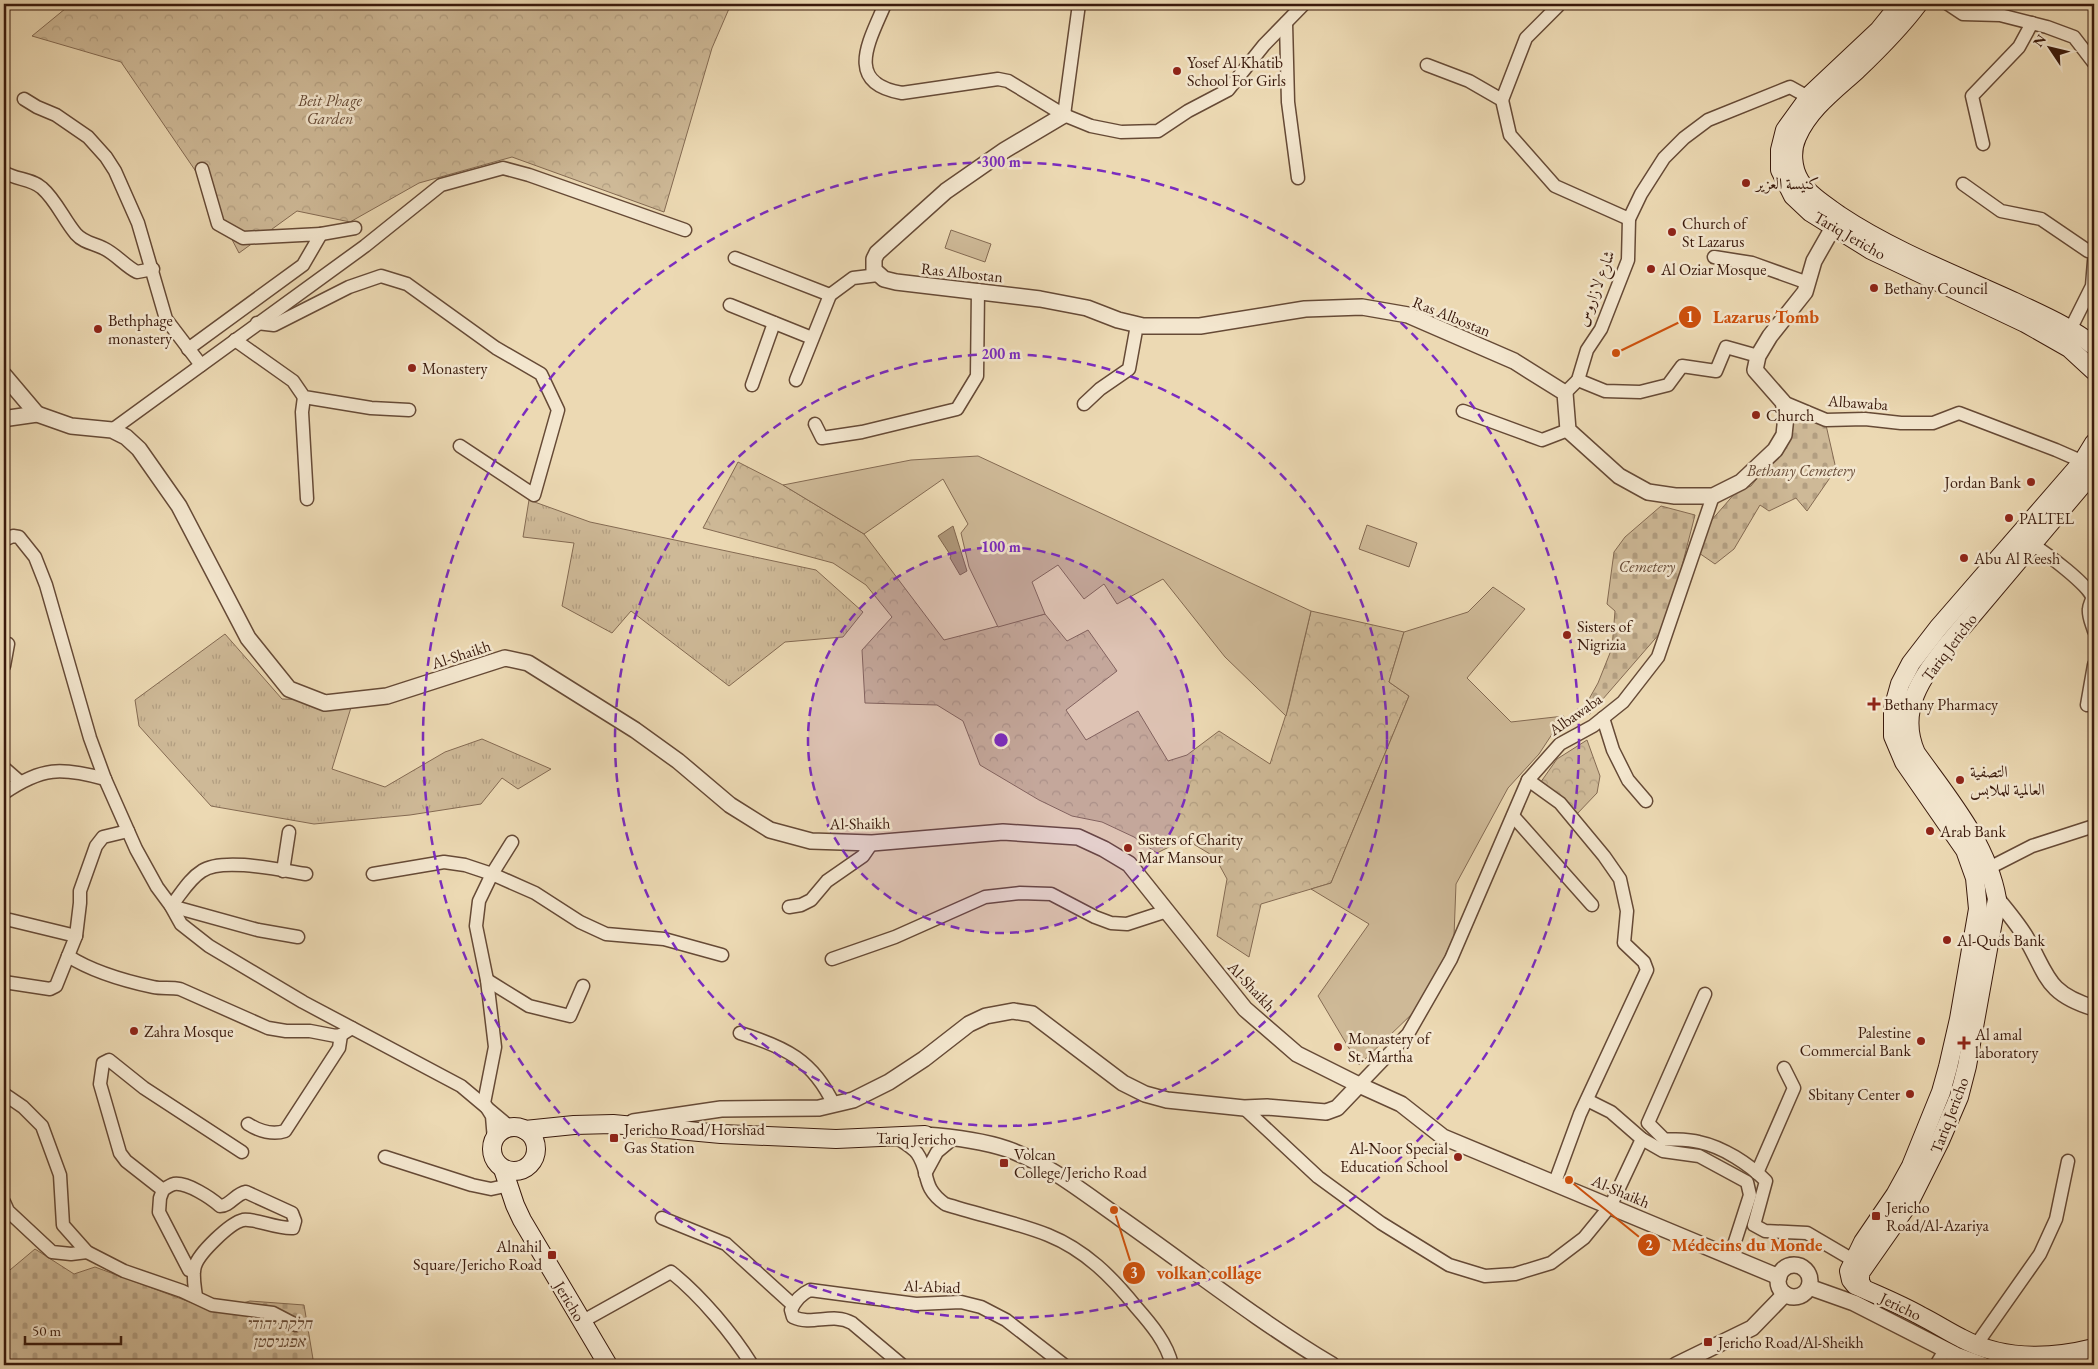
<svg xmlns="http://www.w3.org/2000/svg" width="2098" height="1369" font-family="'EB Garamond',Amiri,'Frank Ruhl Libre',serif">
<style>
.grass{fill:url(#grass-tufts);stroke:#846a52}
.forest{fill:url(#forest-crowns);stroke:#846a52}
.cemetery{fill:url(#cemetery-stones);stroke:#846a52}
.park{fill:#ceb997;stroke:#846a52}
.water{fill:#af987a;stroke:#80664e}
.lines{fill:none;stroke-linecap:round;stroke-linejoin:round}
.minor-casing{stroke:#664a36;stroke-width:15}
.tertiary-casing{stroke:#664a36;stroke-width:18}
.secondary-casing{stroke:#3a1a0c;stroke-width:20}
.minor{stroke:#f3e6ce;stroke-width:12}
.tertiary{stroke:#f3e6ce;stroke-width:15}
.secondary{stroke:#f3e6ce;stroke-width:18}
.ring{fill:none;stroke:#7b2cbf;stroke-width:2.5;stroke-dasharray:9 6}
.poi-dot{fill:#8f2418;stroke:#f3e6ce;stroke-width:2}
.labels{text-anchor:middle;stroke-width:5;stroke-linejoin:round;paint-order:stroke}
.poi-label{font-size:16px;fill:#3a1a0c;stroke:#f3e6ce;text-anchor:start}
.park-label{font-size:16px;font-style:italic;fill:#664a36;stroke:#f3e6ce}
.street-label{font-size:16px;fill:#3a1a0c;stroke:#f3e6ce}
.centre{fill:#7b2cbf;stroke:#f3e6ce;stroke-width:2.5}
.ring-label{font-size:15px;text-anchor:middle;font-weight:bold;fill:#7b2cbf;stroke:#f3e6ce;stroke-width:5;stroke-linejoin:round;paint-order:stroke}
.leader{fill:none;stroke:#ce500c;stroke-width:2}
.callout-dot{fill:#ce500c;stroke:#f3e6ce;stroke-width:2}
.mark-label{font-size:15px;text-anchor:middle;font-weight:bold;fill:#fff}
.callout-label{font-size:18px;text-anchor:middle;font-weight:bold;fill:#ce500c;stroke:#f3e6ce;stroke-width:5;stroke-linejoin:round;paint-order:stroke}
</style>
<defs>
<pattern id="grass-tufts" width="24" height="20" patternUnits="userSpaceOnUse" patternTransform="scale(1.25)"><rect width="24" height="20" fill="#ceb997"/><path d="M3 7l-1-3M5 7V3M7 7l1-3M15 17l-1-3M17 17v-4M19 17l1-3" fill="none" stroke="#b29e81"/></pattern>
<pattern id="forest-crowns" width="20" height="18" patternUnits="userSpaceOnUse" patternTransform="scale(1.25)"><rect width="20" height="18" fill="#ceb997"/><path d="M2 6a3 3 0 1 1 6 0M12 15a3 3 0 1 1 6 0" fill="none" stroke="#b29e81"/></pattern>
<pattern id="cemetery-stones" width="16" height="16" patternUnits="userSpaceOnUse" patternTransform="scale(1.25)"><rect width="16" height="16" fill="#ceb997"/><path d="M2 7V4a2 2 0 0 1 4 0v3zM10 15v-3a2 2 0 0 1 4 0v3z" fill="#b29e81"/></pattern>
</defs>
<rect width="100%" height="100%" fill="#ecd9b3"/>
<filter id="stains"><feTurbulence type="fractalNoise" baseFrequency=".004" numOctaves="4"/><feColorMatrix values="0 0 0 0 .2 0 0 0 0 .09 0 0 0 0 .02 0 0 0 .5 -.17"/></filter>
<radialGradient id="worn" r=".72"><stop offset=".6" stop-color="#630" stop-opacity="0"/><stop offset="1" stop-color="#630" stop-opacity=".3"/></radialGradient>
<!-- grass -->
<g class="grass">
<path d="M529 500 590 522 816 570 863 612 843 637 785 642 729 686 631 611 612 633 562 606 574 543 523 537Z"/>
<path d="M225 634 282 699 353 701 332 769 385 787 445 752 482 739 551 769 518 789 502 778 481 804 410 815 314 824 211 806 139 726 135 700Z"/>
</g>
<!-- forest -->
<g class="forest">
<path d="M71 4H731L712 48 664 212 512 157 419 183 350 222 297 211 239 253 199 176 121 62 32 36Z"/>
<path d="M738 462 783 485 864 534 944 640 1045 614 1067 641 1088 630 1117 671 1066 710 1086 740 1138 711 1168 761 1187 755 1219 731 1270 764 1289 705 1311 611 1404 632 1389 682 1409 696 1331 883 1261 904 1249 957 1217 936 1227 879 1215 857 1185 839 1157 853 1134 837 1102 822 1072 816 1039 800 980 765 963 721 937 705 865 703 862 650 892 617 866 585 833 563 703 528Z"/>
<path d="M1587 740 1600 776 1597 793 1576 815 1538 786 1557 759Z"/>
</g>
<!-- cemetery -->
<g class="cemetery">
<path d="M1790 415H1807L1826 425 1836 469 1807 511 1796 498 1769 511 1760 505 1734 549 1715 564 1699 553 1710 522 1736 492 1751 486 1781 449Z"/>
<path d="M1661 506 1695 515 1672 605 1661 632 1589 715 1584 708 1598 683 1612 648 1615 611 1607 604 1614 552 1625 537Z"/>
<path d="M35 1249 74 1274 95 1267 214 1311 250 1301 304 1305 314 1365H4V1275Z"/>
</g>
<!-- park -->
<g class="park">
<path d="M951 230 991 244 985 262 945 248Z"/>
<path d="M978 456 1311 611 1286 716 1225 657 1163 579 1117 604 1104 584 1084 599 1058 565 1032 582 1045 614 998 627 969 567 961 533 968 524 943 479 864 534 783 485 911 460Z"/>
<path d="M1367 525 1417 543 1409 567 1359 549Z"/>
<path d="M1493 587 1525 609 1467 678 1511 722 1564 716 1539 754 1508 788 1456 884 1454 936 1434 980 1414 1012 1359 1065 1318 996 1369 924 1311 889 1331 883 1409 696 1389 682 1404 632 1468 612Z"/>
</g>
<!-- water -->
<path class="water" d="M953 526 967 571 960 575 950 558 951 556 938 536Z"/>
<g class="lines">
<defs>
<g id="minor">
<path d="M885 4C870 40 843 83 902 93L998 79 1008 81 1064 115 1091 126 1121 132 1158 131 1188 111 1228 90 1264 45 1304 4"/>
<path d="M1948 4 1963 14 2000 15 2047 27 2074 37 2094 63"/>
<path d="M1286 23 1288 102 1298 178"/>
<path d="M1427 65 1469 81 1502 100 1510 135 1555 186 1629 219"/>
<path d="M24 99 37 107 56 115 88 137 106 157 115 171 138 223 166 319 201 365"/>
<path d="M1502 100 1526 38 1558 6 1556 4"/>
<path d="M1064 115 1079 4"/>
<path d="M1983 144 1972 96 2019 47 2032 23"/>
<path d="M4 172C15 180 31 178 42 188 56 200 64 220 76 234 84 243 93 243 103 248 116 254 125 266 137 272L153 269"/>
<path d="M1963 184 2001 211 2041 219 2088 251 2094 252"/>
<path d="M321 234 355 228"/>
<path d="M1714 257 1752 263 1808 283"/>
<path d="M735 258 830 295 853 278 878 275"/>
<path d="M730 305 812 338"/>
<path d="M257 323 274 325 349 287 381 276 407 284 496 348 541 374 558 410 534 495 460 446"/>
<path d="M2070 330 2092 286 2094 261"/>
<path d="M235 340 293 381 304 397 371 408 409 410"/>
<path d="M188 349 303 265 321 234 243 238 218 224 202 169"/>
<path d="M796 380 830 295"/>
<path d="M1578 380 1605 391 1640 392 1668 385 1682 366 1716 371 1726 347 1758 356"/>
<path d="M752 385 774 323"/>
<path d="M1565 393 1578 380 1587 350 1601 329 1628 260 1629 219 1641 194 1664 158 1684 138 1708 120 1790 87 1808 97"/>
<path d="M304 397 302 412 307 499"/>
<path d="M1783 402 1826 420 1865 419 1901 423H1933L1959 413 2056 450 2088 464"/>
<path d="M1084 404 1100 389 1129 369 1137 325"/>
<path d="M1463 411 1542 440 1568 430"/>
<path d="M815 424 822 438 862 432 957 409 977 376 978 290"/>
<path d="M112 430 365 246 441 185 503 168 529 175 685 230"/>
<path d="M4 540 13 536 19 537 35 557 46 585 90 738 105 779 136 849 157 887 171 906 181 924 209 946 303 1002 461 1086 511 1128"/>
<path d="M2032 544C2043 551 2092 587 2092 598 2092 601 2089 605 2089 609 2088 616 2092 624 2094 631"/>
<path d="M4 666 8 644"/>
<path d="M2087 705 2094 665"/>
<path d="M1603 718 1613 750 1628 780 1646 801"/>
<path d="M4 768 20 782"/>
<path d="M1528 780 1560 803 1604 856 1620 879 1627 911 1624 943 1644 962 1647 970 1580 1114 1555 1182"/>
<path d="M4 793C42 767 61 767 105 779"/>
<path d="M1513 816 1592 905"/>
<path d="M1989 868 2032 846 2094 826"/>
<path d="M283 871 289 832"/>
<path d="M373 874 444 862 465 865 492 874 535 893 580 922 606 934 664 939 722 955"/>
<path d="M789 907 801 905 811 900 827 881 863 856 872 843"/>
<path d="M10 920 76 936"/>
<path d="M298 937 258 930 171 906C181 894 189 879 202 871 222 857 281 870 306 874"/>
<path d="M68 956C93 972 125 981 153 987 162 989 171 987 180 989L268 1028 286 1031H310L336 1036 341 1035 352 1028"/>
<path d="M832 959 895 937 985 897 1020 893 1051 894 1095 917 1111 923 1127 924 1167 911"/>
<path d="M487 980 529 1006 570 1016 583 986"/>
<path d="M4 982 50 989 56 986 76 936 80 903V891L96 846 103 837 128 831"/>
<path d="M1705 994 1648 1123 1664 1139C1675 1140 1688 1139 1699 1142 1723 1147 1749 1164 1766 1181L1754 1225 1765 1231 1807 1233 1853 1260"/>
<path d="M740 1033C785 1047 813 1060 834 1105"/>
<path d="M1359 1085 1408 1034 1451 959 1528 780 1560 744 1593 726 1623 702 1658 657 1713 496"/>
<path d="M4 1094 23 1107 42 1126 60 1175 63 1225 87 1252 124 1271 182 1291 212 1305 273 1313 296 1325"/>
<path d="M1587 1100 1611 1112 1642 1139 1663 1151 1699 1156 1747 1182 1750 1195 1730 1257"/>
<path d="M1244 1108 1318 1177 1381 1223 1449 1265 1485 1276 1515 1274 1551 1263 1584 1238 1611 1205 1642 1139"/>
<path d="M248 1124C259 1131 273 1135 285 1131L339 1048 341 1035"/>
<path d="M894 1136C901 1141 911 1146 917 1153 931 1173 920 1186 945 1204 979 1215 1015 1222 1048 1235 1085 1250 1112 1277 1136 1307 1151 1324 1167 1343 1172 1365"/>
<path d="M494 1140 492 1116 484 1103 495 1047 487 980 476 926 479 901 492 874 512 842"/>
<path d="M385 1157 472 1185 491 1189 509 1185"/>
<path d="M1757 1173 1794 1088 1784 1068"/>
<path d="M925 1174 937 1152 955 1137"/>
<path d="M163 1190 126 1161 120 1153 100 1084 103 1063 109 1060 144 1088 242 1152"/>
<path d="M4 1202 8 1211 52 1252 71 1254 87 1252"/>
<path d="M662 1218 726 1244 793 1305"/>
<path d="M194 1272 189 1270 159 1212 160 1198 163 1190C166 1188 170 1185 174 1184 187 1182 211 1198 220 1206 230 1206 235 1194 246 1192L292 1213 295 1221 293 1228C276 1229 255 1218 243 1220 230 1223 199 1253 195 1266 192 1276 195 1287 196 1297"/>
<path d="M583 1321 671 1272C701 1296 732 1333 752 1365"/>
<path d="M1976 1345 2040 1254 2056 1219 2068 1161"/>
<path d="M902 1365 852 1323C833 1312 812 1326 793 1317L791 1310C795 1301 801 1294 810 1290L916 1304 961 1302 981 1307 1006 1320 1064 1365"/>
<path d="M1936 1365 1945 1350"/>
</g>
<g id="tertiary">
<path d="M1064 115 1005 150 946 191 877 253 874 259V270L884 279 896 282 1040 299 1087 308 1118 320 1143 326H1200L1305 309 1362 307 1408 315 1514 361 1565 393 1568 430 1619 476 1648 492 1675 496H1713L1741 482 1775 450 1784 435 1786 416 1783 402 1755 370 1758 356 1770 336 1805 292 1814 261 1839 217"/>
<path d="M4 375 37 414"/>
<path d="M4 420 9 418 37 414 71 426 112 430 126 437 139 449 179 506 248 638 289 689 325 703 387 696 505 658 528 663 635 730 678 761 730 805 770 830 811 841 872 843 1003 832 1078 837 1104 849 1129 864 1245 1009 1297 1054 1359 1085 1401 1104 1443 1137 1779 1277"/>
<path d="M1997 899C2007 911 2017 923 2025 936 2048 975 2045 993 2094 1008"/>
<path d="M633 1122 721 1109 819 1108 853 1100 889 1082 924 1059 969 1024 986 1016 1013 1011 1032 1014 1123 1083 1145 1094 1167 1100 1244 1108 1267 1107 1326 1112 1337 1108 1359 1085"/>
<path d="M925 1135C953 1137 980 1140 1007 1149 1049 1164 1084 1193 1120 1218 1190 1267 1258 1321 1332 1365"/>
<circle cx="1794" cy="1281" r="16"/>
<path d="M1809 1287 1854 1303 1956 1355 1983 1365"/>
<path d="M1676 1365 1752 1328 1785 1294"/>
</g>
<g id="secondary">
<path d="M1900 4 1879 30 1811 94 1785 130 1780 150V170L1793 196 1810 212 1871 250 2025 323 2069 348 2094 371"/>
<path d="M1918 4C1900 28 1879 49 1857 70 1835 90 1809 109 1797 137 1791 150 1792 168 1800 181 1809 195 1825 205 1839 215 1893 251 1956 275 2015 302 2042 315 2071 327 2094 346"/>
<path d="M2094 443 2083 461 1938 628 1911 663 1900 684 1893 709V736L1904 762 1965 850 1975 878 1978 909 1959 1019 1948 1067 1941 1092 1911 1166 1895 1195 1863 1242 1849 1271 1851 1280 1855 1285C1877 1295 1900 1304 1921 1316 1935 1323 1947 1331 1961 1338 2002 1360 2050 1359 2094 1348"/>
<circle cx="514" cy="1149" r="22"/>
<path d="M525 1130 574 1125 613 1124 721 1134 836 1139 925 1135"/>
<path d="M503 1169 515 1205 522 1220 608 1365"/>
<path d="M1863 1288 1860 1281V1273L1909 1203 1940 1141 1959 1097 1967 1066 1997 899C1987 843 1948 798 1916 753 1897 710 1922 677 1948 644L2094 471"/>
</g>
</defs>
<!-- minor casing -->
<use href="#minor" class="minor-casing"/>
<!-- tertiary casing -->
<use href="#tertiary" class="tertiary-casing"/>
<!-- secondary casing -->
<use href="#secondary" class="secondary-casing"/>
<!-- minor -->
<use href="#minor" class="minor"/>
<!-- tertiary -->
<use href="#tertiary" class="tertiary"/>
<!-- secondary -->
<use href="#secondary" class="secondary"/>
</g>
<!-- distance rings -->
<circle cx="1001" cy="740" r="193" fill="#7b2cbf" fill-opacity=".12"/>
<g class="ring">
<circle cx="1001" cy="740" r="193"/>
<circle cx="1001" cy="740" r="386"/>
<circle cx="1001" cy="740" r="578"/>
</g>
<!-- markers -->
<g class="poi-dot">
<circle cx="1177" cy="71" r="5"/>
<circle cx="1746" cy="183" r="5"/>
<circle cx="1672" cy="232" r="5"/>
<circle cx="1651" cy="269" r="5"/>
<circle cx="1874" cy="288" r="5"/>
<circle cx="98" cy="329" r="5"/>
<circle cx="412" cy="368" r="5"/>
<circle cx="1756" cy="415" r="5"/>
<circle cx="2031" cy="482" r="5"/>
<circle cx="2009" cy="518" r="5"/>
<circle cx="1964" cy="558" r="5"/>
<circle cx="1567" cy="635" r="5"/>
<path d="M1871.5 696.5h5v5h5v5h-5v5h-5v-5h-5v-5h5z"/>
<circle cx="1960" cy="780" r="5"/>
<circle cx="1930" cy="831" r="5"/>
<circle cx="1128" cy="848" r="5"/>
<circle cx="1947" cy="940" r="5"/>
<circle cx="134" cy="1031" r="5"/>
<circle cx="1921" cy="1041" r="5"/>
<path d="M1961.5 1035.5h5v5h5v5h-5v5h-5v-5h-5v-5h5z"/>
<circle cx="1338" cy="1047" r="5"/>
<circle cx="1910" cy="1094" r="5"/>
<rect x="609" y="1133" width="10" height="10" rx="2.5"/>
<circle cx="1458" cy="1157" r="5"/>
<rect x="999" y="1158" width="10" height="10" rx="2.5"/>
<rect x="1871" y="1211" width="10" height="10" rx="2.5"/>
<rect x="547" y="1250" width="10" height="10" rx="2.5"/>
<rect x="1703" y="1337" width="10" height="10" rx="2.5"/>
</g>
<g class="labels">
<!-- poi labels -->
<g class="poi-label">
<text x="1187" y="68">Yosef Al Khatib<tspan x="1187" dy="18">School For Girls</tspan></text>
<text x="1756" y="189">كنيسة العزير</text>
<text x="1682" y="229">Church of<tspan x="1682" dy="18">St Lazarus</tspan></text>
<text x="1661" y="275">Al Oziar Mosque</text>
<text x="1884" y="294">Bethany Council</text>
<text x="108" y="326">Bethphage<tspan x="108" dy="18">monastery</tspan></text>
<text x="422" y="374">Monastery</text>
<text x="1766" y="421">Church</text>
<text x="2021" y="488" text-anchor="end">Jordan Bank</text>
<text x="2019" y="524">PALTEL</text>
<text x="1974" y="564">Abu Al Reesh</text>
<text x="1577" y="632">Sisters of<tspan x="1577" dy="18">Nigrizia</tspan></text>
<text x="1884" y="710">Bethany Pharmacy</text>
<text x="1970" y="777">التصفية<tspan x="1970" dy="18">العالمية للملابس</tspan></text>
<text x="1940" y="837">Arab Bank</text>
<text x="1138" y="845">Sisters of Charity<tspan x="1138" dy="18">Mar Mansour</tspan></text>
<text x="1957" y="946">Al-Quds Bank</text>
<text x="144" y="1037">Zahra Mosque</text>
<text x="1911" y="1038" text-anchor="end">Palestine<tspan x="1911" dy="18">Commercial Bank</tspan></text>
<text x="1975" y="1040">Al amal<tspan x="1975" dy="18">laboratory</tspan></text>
<text x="1348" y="1044">Monastery of<tspan x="1348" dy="18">St. Martha</tspan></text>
<text x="1900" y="1100" text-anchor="end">Sbitany Center</text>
<text x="624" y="1135">Jericho Road/Horshad<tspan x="624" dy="18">Gas Station</tspan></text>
<text x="1448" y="1154" text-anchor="end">Al-Noor Special<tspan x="1448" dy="18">Education School</tspan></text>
<text x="1014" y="1160">Volcan<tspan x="1014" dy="18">College/Jericho Road</tspan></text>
<text x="1886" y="1213">Jericho<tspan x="1886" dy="18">Road/Al-Azariya</tspan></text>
<text x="542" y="1252" text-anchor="end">Alnahil<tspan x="542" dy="18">Square/Jericho Road</tspan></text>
<text x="1718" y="1348">Jericho Road/Al-Sheikh</text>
</g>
<!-- park labels -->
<g class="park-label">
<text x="330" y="106">Beit Phage<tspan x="330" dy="18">Garden</tspan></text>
<text x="1801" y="476">Bethany Cemetery</text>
<text x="1647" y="572">Cemetery</text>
<text x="279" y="1329">חלקת יהודי<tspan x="279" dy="18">אפגניסטן</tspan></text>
</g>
<!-- street labels -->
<g class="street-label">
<text transform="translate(1850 235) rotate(30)" y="6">Tariq Jericho</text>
<text transform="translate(962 272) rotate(6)" y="6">Ras Albostan</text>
<text transform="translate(1595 288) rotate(-69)" y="6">شارع لازاروس</text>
<text transform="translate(1452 316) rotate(22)" y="6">Ras Albostan</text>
<text transform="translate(1858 402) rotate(4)" y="6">Albawaba</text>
<text transform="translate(1949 647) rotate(-53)" y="6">Tariq Jericho</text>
<text transform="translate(461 654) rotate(-18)" y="6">Al-Shaikh</text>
<text transform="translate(1575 714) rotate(-35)" y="6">Albawaba</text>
<text transform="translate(860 823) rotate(-1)" y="6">Al-Shaikh</text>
<text transform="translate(1252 986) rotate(47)" y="6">Al-Shaikh</text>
<text transform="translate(1949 1115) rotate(-69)" y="6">Tariq Jericho</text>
<text transform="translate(916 1138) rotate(1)" y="6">Tariq Jericho</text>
<text transform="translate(1621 1191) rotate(23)" y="6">Al-Shaikh</text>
<text transform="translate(932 1286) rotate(2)" y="6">Al-Abiad</text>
<text transform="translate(570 1301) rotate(59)" y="6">Jericho</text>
<text transform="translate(1901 1306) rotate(26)" y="6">Jericho</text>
</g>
</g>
<circle cx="1001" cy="740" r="8" class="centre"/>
<g class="ring-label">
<text x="1001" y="167">300 m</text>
<text x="1001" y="359">200 m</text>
<text x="1001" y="552">100 m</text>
</g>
<!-- callouts -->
<path class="leader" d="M1616 353L1690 317M1569 1180L1649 1245M1114 1210L1134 1273"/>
<g class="callout-dot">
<circle cx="1616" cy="353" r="5"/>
<circle cx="1569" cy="1180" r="5"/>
<circle cx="1114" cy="1210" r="5"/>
<circle cx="1690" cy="317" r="12"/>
<circle cx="1649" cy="1245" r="12"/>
<circle cx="1134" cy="1273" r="12"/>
</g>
<g class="mark-label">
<text x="1690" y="322">1</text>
<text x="1649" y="1250">2</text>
<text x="1134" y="1278">3</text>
</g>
<g class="callout-label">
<text x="1766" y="323">Lazarus Tomb</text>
<text x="1747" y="1251">Médecins du Monde</text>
<text x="1209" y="1279">volkan collage</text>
</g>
<!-- margin -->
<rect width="2098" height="1369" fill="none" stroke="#ecd9b3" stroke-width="20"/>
<rect x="5" y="5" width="2088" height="1359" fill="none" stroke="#3a1a0c" stroke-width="2.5"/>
<rect x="10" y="10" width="2078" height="1349" fill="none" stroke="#3a1a0c"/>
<!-- north arrow -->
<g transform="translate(2050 48) rotate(305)" stroke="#f3e6ce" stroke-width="4" paint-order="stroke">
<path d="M0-4L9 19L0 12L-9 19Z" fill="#3a1a0c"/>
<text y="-8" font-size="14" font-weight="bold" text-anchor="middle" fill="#3a1a0c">N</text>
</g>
<!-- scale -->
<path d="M25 1336v8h96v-8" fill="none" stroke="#3a1a0c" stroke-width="2.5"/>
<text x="32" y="1336" font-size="15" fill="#3a1a0c" stroke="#f3e6ce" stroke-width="4" paint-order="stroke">50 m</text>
<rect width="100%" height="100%" filter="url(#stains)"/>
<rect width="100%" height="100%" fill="url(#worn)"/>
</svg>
